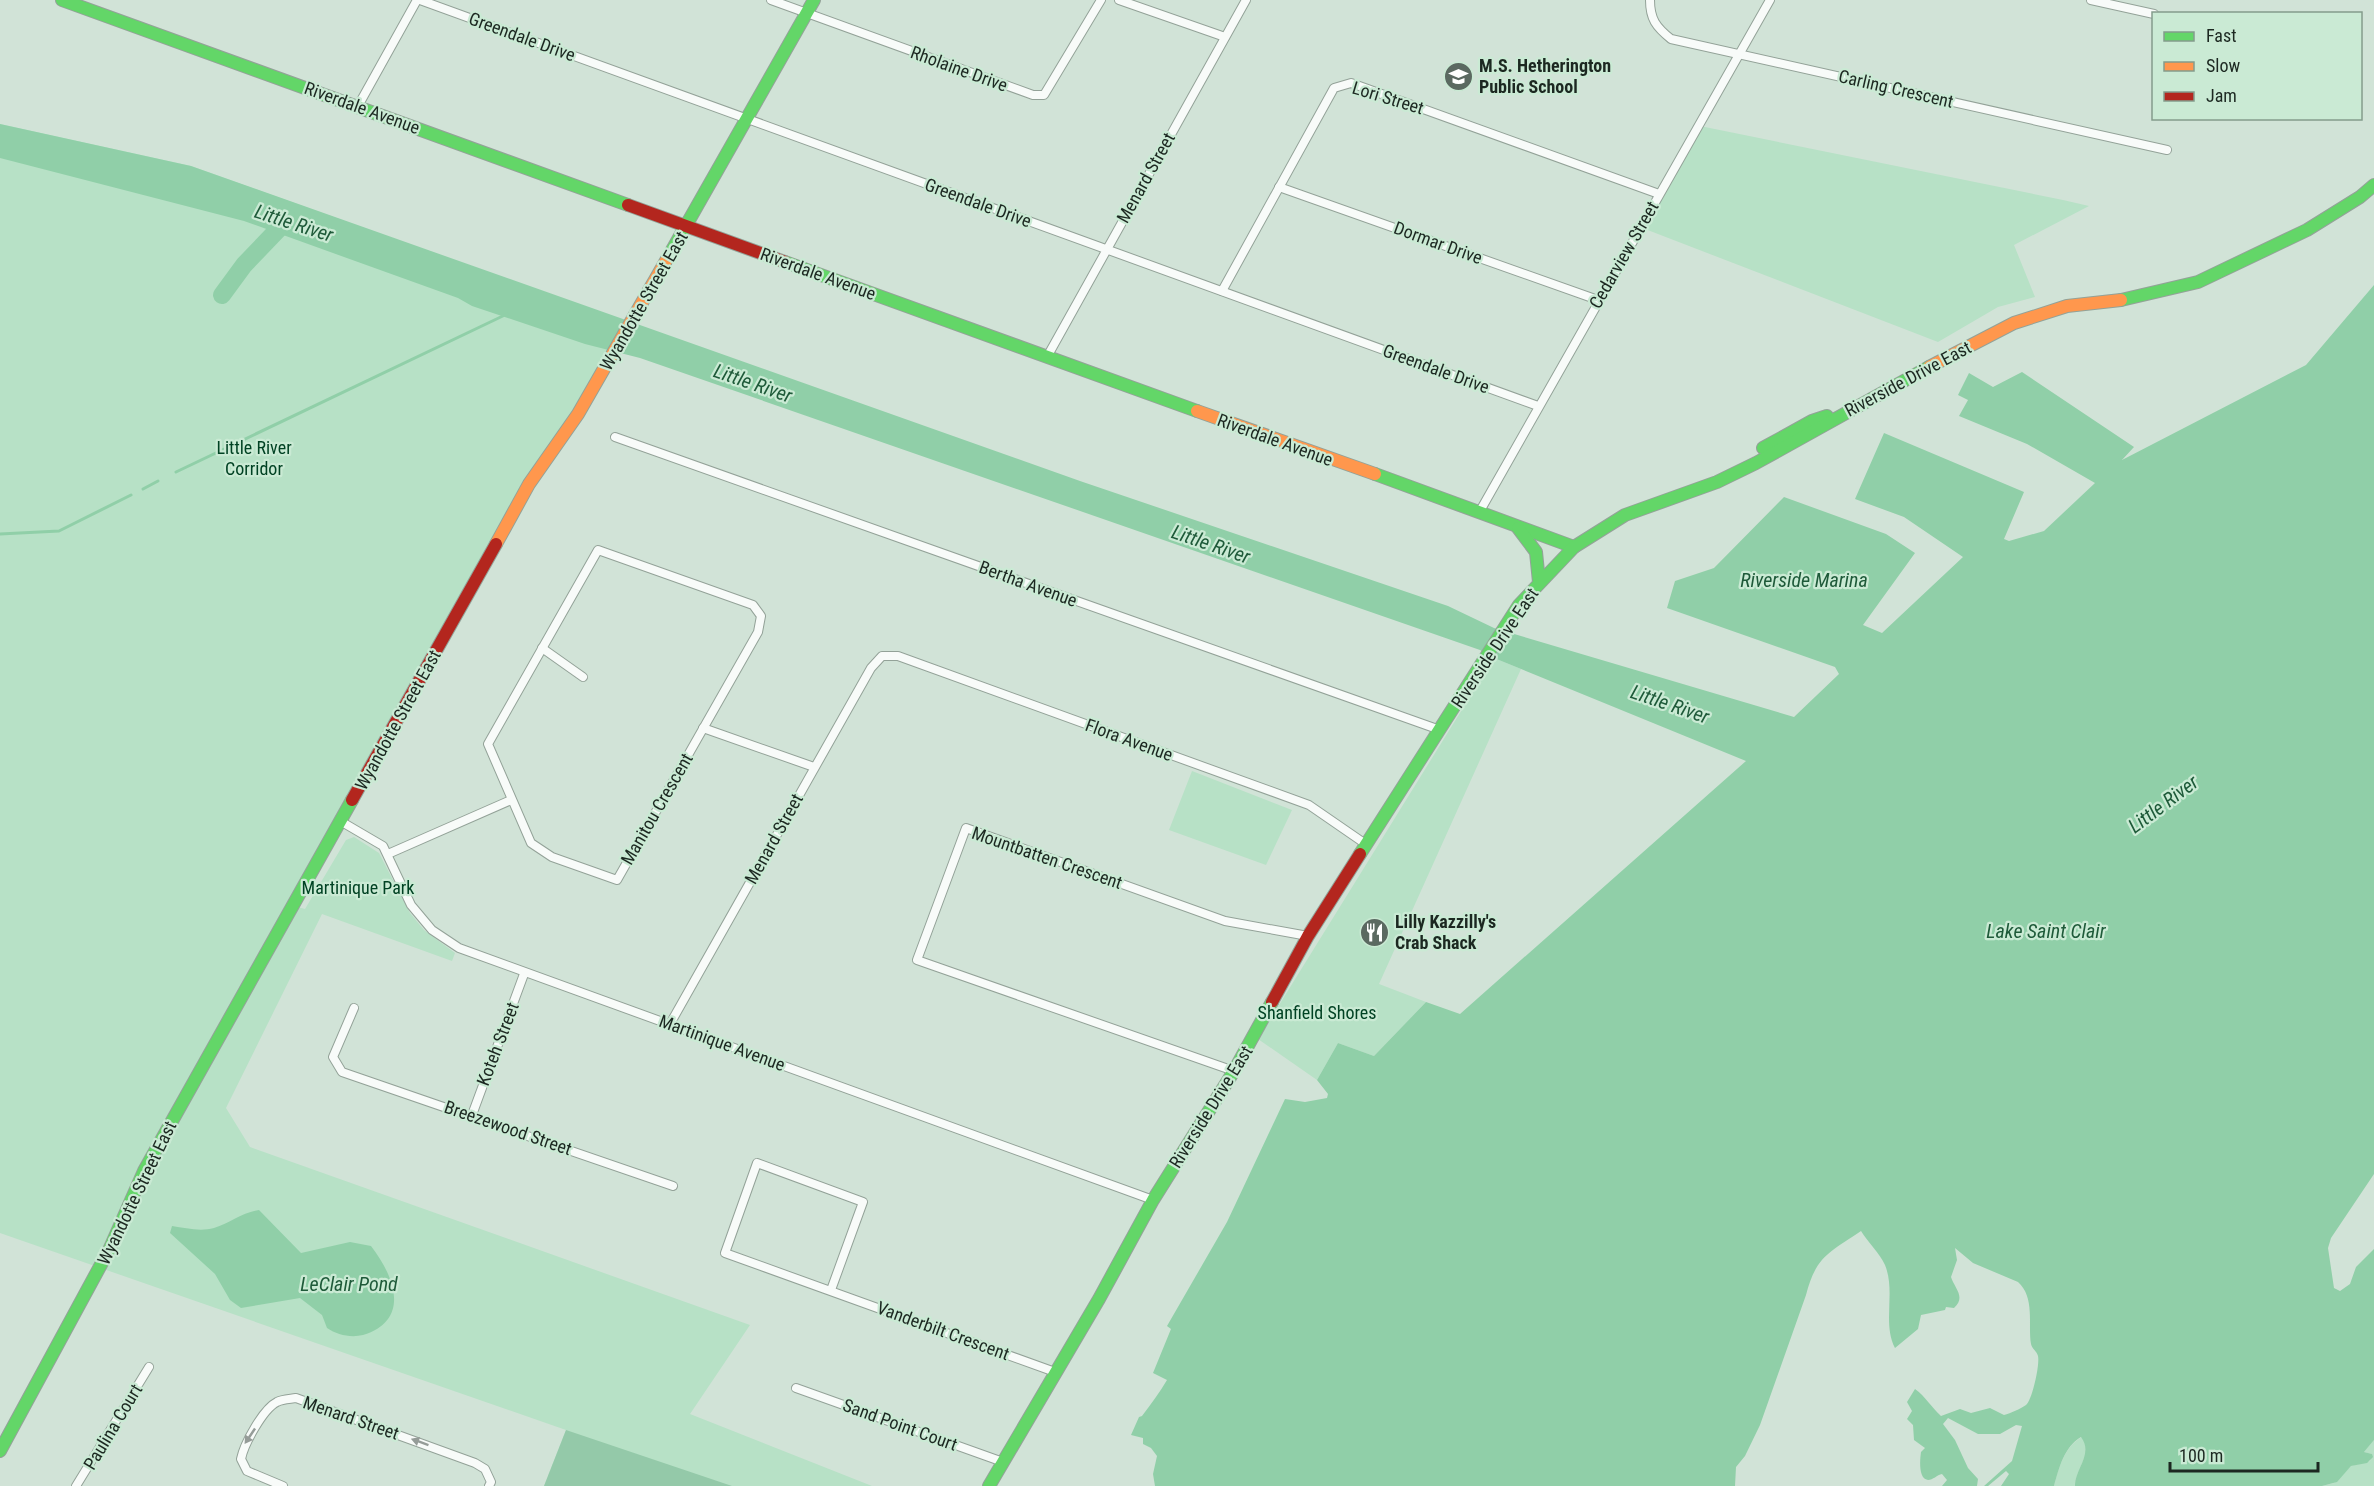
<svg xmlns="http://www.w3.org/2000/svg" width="2374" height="1486" font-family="'Roboto Condensed',sans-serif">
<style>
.green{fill:#b7e1c6}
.forest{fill:#94c9a9}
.water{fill:#90cfa8}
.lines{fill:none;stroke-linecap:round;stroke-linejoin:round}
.stream{stroke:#90cfa8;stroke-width:3}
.river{stroke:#90cfa8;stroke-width:18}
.street-casing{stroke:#93a298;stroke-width:10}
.fast-casing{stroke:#93a298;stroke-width:14}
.slow-casing{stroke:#93a298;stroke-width:14}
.jam-casing{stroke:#93a298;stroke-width:14}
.street{stroke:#f8fbf9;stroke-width:8}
.fast{stroke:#63d668;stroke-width:12}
.slow{stroke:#ff974d;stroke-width:12}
.jam{stroke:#b3261e;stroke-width:12}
.oneway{fill:#959c98}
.labels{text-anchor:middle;stroke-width:4.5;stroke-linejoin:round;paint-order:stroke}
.street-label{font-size:18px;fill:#1c2821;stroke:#caead4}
.poi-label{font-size:18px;font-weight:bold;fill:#1c2821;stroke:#caead4;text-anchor:start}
.park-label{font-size:18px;fill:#004223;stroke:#caead4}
.water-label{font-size:20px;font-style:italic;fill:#1e5a39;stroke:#caead4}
</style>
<rect width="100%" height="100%" fill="#d1e3d7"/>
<!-- green -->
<g class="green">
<path d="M0 124 191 166 631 324 529 484 294 906 305 909 346 840 354 837 379 853 410 913 424 930 455 953 452 961 322 914 226 1108 250 1147 750 1325 690 1414 872 1486H544L566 1430 0 1233Z"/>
<path d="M1700 126 2063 200 2089 206 2014 245 2035 297 1998 307 1938 342 1645 229Z"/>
<path d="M1494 658 1521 669 1379 984 1426 1002 1374 1056 1338 1043 1317 1080 1258 1039Z"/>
<path d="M1192 771 1292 810 1266 865 1169 830Z"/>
<path d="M2082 1437C2094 1454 2074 1471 2075 1486H2054C2059 1468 2064 1447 2082 1437Z"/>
<path d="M2374 1440V1486H2322L2334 1483 2351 1466 2370 1461 2372 1454 2364 1452Z"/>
</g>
<!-- forest -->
<path class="forest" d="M566 1430 732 1486H544Z"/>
<!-- water -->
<g class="water">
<path d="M0 124 191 166 1080 481 1448 606 1494 628 1794 717 1839 674 1835 667 1667 608 1675 581 1714 568 1784 497 1886 534 1915 553 1863 625 1882 633 1963 557 1904 517 1855 499 1884 433 2024 492 2004 539 2009 541 2044 531 2095 483 2027 444 1959 416 1968 400 1958 395 1969 373 1993 387 2022 372 2134 447 2122 460 2306 365 2374 285V1174L2331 1238 2328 1248 2334 1288 2340 1291 2350 1284 2356 1267 2374 1249V1440L2364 1452 2372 1454 2373 1457 2367 1463 2351 1466 2337 1482 2322 1486H2075C2074 1470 2094 1454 2081 1437 2064 1447 2059 1468 2054 1486H2001L2009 1474 2006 1471 1988 1486H1984L2012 1461 2022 1426 2016 1425 2000 1434H1978L1948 1418 1943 1424 1955 1440 1968 1468 1978 1479 1977 1486H1942L1947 1480 1942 1474C1937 1475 1933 1480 1928 1480 1918 1479 1920 1459 1921 1452L1925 1448 1914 1440 1913 1425 1907 1419 1912 1411 1907 1402 1915 1389C1926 1397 1931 1407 1941 1416L1960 1409 1971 1413 1990 1408 2004 1415C2011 1413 2020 1409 2026 1405 2032 1400 2040 1365 2038 1356 2037 1351 2032 1349 2031 1344 2028 1324 2035 1297 2018 1282L1973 1263 1955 1248 1957 1260 1951 1277C1955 1289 1966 1297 1954 1308L1946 1307 1945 1310 1921 1315 1918 1329 1895 1348C1882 1323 1896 1292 1885 1265 1880 1254 1868 1242 1861 1231 1829 1253 1816 1256 1806 1295L1760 1425 1745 1456 1736 1467 1735 1486H1155L1153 1474 1157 1456 1151 1448 1143 1444V1438L1131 1435 1139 1417 1142 1416C1151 1404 1160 1392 1167 1380L1153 1373 1171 1329 1167 1326 1227 1222 1285 1099 1305 1102 1327 1098 1328 1094 1317 1080 1338 1043 1374 1056 1426 1002 1460 1014 1746 761 1494 658 1480 650 640 358 585 344 472 306 458 298 244 221 0 158Z"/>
<path d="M259 1210 301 1253 350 1242 371 1246C395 1277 411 1320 363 1335 351 1338 337 1335 327 1328L322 1315 300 1298 241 1308 230 1300 215 1274 170 1233 172 1226C186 1228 200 1232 214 1228 230 1223 243 1212 259 1210Z"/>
</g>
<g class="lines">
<!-- stream -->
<g class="stream">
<path d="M176 472 507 314"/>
<path d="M143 489 158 481"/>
<path d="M0 534 59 531 131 495"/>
</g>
<!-- river -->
<path class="river" d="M222 295 244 265 288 219"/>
<defs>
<g id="street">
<path d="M420 0 1538 406"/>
<path d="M771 0 1033 95H1044L1101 0"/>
<path d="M1119 0 1225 37"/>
<path d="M1650 0C1650 19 1656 27 1671 39L2167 150"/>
<path d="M2091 0 2154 14"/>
<path d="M358 106 417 0"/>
<path d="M1279 187 1598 300"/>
<path d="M1222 291 1334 88 1351 83 1659 194"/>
<path d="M1047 357 1246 0"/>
<path d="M615 437 1440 730"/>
<path d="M1480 511 1770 0"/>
<path d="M598 550 753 605 761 616 758 632 617 880 552 857 531 843 488 744Z"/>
<path d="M542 648 583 677"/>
<path d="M703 728 814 767"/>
<path d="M342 822 383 846 411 905 432 930 459 948 1153 1200"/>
<path d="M388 854 511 800"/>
<path d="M354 1008 333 1057 342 1072 673 1186"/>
<path d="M670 1024 871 668 882 656H898L1309 805 1367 845"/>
<path d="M1234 1071 917 960 966 828 1225 921 1308 936"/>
<path d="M472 1115 524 974"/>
<path d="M831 1290 863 1202 757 1163 725 1253 1055 1372"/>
<path d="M796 1388 1003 1462"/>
<path d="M76 1486 149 1367"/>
<path d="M283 1486 247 1471 241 1459C244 1444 263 1409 277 1402 282 1399 291 1399 296 1398L475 1463 485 1469 491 1482 489 1486"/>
</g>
<g id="fast">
<path d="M62 0 628 205"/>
<path d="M667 259 814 0"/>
<path d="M785 262 1197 411"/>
<path d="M2121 300 2198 282 2307 230 2360 197 2374 185"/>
<path d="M1763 448 1812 421 1827 416"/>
<path d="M1375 474 1574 547"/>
<path d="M1518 528 1536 552 1539 582"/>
<path d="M1360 854 1519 605 1574 547 1625 515 1717 482 1756 463 1929 367"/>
<path d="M0 1451 110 1248 144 1171 352 800"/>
<path d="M989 1486 1099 1299 1153 1200 1234 1071 1272 1002"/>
</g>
<g id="slow">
<path d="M1929 367 2014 323 2067 306 2121 300"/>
<path d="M1197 411 1375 474"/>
<path d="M496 544 529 484 578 414 667 259"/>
</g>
<g id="jam">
<path d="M628 205 785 262"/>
<path d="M352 800 496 544"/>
<path d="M1272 1002 1308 936 1360 854"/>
</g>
</defs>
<!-- street casing -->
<use href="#street" class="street-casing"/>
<!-- fast casing -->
<use href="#fast" class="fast-casing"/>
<!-- slow casing -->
<use href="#slow" class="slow-casing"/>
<!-- jam casing -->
<use href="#jam" class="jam-casing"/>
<!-- street -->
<use href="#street" class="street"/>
<!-- fast -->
<use href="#fast" class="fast"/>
<!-- slow -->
<use href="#slow" class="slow"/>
<!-- jam -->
<use href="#jam" class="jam"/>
</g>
<!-- one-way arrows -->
<defs><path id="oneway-solid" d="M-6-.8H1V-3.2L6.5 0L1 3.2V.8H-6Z" transform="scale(1.5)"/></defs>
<g class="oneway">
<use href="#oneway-solid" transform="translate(250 1436) rotate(124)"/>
<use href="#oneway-solid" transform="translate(420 1442) rotate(-160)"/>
</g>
<!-- icons -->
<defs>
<symbol id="school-disc" viewBox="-11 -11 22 22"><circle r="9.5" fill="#5b6961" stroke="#caead4"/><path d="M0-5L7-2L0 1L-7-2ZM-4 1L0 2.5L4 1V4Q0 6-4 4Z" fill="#fff"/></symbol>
<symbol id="restaurant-disc" viewBox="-11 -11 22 22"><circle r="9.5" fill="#5b6961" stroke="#caead4"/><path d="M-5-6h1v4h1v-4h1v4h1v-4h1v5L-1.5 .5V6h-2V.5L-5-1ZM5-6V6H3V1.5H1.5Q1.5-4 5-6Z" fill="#fff"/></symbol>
</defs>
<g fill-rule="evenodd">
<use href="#school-disc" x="1442" y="60" width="33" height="33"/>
<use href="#restaurant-disc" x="1358" y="916" width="33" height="33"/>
</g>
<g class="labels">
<!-- street labels -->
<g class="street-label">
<text transform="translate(522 37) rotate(20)" y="6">Greendale Drive</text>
<text transform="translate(959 69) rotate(20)" y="6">Rholaine Drive</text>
<text transform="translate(1896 89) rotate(13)" y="6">Carling Crescent</text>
<text transform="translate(1388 98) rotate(17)" y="6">Lori Street</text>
<text transform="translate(362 108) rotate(20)" y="6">Riverdale Avenue</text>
<text transform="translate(1146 178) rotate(-61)" y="6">Menard Street</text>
<text transform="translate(978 203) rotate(20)" y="6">Greendale Drive</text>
<text transform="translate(1438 243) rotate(20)" y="6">Dormar Drive</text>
<text transform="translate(1624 255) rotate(-60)" y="6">Cedarview Street</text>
<text transform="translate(818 274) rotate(20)" y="6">Riverdale Avenue</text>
<text transform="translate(644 301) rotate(-60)" y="6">Wyandotte Street East</text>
<text transform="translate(1436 369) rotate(20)" y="6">Greendale Drive</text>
<text transform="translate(1908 379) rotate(-28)" y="6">Riverside Drive East</text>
<text transform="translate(1275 440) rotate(20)" y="6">Riverdale Avenue</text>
<text transform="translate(1028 584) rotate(20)" y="6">Bertha Avenue</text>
<text transform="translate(1495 648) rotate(-56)" y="6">Riverside Drive East</text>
<text transform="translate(398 720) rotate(-61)" y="6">Wyandotte Street East</text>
<text transform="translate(1129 740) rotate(20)" y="6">Flora Avenue</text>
<text transform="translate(657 809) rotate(-60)" y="6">Manitou Crescent</text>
<text transform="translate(774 839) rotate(-61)" y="6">Menard Street</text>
<text transform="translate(1047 858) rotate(19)" y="6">Mountbatten Crescent</text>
<text transform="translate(722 1043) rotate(20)" y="6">Martinique Avenue</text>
<text transform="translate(498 1044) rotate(-69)" y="6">Koteh Street</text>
<text transform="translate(1211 1107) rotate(-58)" y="6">Riverside Drive East</text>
<text transform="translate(508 1128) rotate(19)" y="6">Breezewood Street</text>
<text transform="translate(137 1193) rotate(-64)" y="6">Wyandotte Street East</text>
<text transform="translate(943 1331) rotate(20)" y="6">Vanderbilt Crescent</text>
<text transform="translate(351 1418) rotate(19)" y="6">Menard Street</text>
<text transform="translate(900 1425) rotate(20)" y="6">Sand Point Court</text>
<text transform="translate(113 1427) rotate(-59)" y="6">Paulina Court</text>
</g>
<!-- poi labels -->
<g class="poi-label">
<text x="1479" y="72">M.S. Hetherington<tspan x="1479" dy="21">Public School</tspan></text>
<text x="1395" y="928">Lilly Kazzilly's<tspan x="1395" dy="21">Crab Shack</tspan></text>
</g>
<!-- park labels -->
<g class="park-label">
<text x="254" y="454">Little River<tspan x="254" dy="21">Corridor</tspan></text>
<text x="358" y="894">Martinique Park</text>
<text x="1317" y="1019">Shanfield Shores</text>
</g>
<!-- water labels -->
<g class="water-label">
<text transform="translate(294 223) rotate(18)" y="7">Little River</text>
<text transform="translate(753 383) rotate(19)" y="7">Little River</text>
<text transform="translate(1211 544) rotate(19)" y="7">Little River</text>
<text x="1804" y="587">Riverside Marina</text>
<text transform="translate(1670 704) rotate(19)" y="7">Little River</text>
<text transform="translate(2163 804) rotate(-37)" y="7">Little River</text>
<text x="2046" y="938">Lake Saint Clair</text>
<text x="349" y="1291">LeClair Pond</text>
</g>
</g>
<!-- legend -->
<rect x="2152" y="12" width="210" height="108" fill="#caead4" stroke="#849c8c" stroke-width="1.5"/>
<rect x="2164" y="32" width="30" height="9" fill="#63d668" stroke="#849c8c" stroke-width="1.5"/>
<text x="2206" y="42" font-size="18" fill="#1c2821">Fast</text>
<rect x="2164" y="62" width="30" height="9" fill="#ff974d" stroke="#849c8c" stroke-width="1.5"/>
<text x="2206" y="72" font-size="18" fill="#1c2821">Slow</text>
<rect x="2164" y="92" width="30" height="9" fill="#b3261e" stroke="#849c8c" stroke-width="1.5"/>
<text x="2206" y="102" font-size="18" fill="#1c2821">Jam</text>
<!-- scale -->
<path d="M2170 1462v9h148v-9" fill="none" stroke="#1c2821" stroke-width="3"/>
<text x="2179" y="1462" font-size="18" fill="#1c2821" stroke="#caead4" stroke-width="4.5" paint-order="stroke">100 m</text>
</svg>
